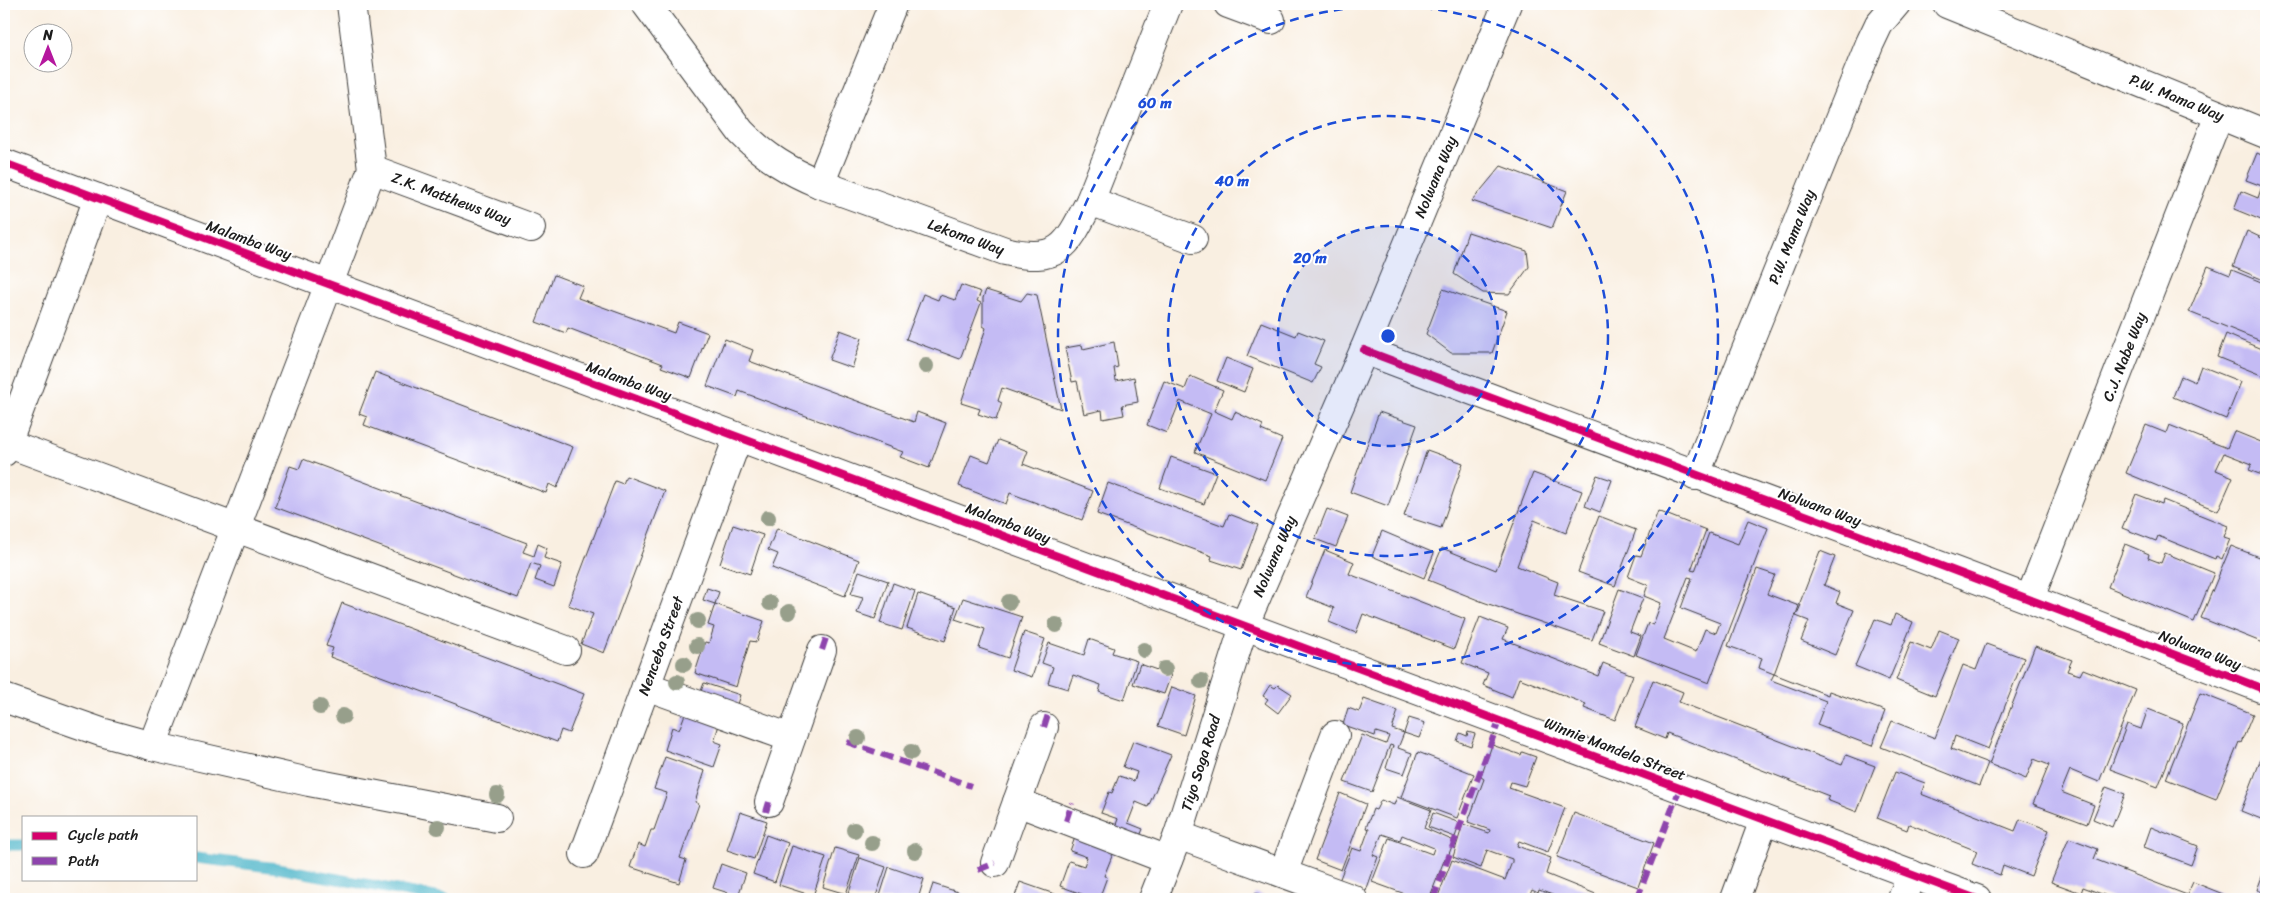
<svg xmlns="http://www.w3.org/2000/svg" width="2270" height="903" font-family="Sriracha,sans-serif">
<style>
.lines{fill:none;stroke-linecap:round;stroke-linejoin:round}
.stream{stroke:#4ab4c8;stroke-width:11}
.building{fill:#c4bbf4;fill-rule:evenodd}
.minor-casing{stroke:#3d3c3a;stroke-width:30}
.minor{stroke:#fff;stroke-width:28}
.quiet{stroke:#8e44ad;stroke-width:6;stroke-dasharray:12 6;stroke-linecap:butt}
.cycleway-casing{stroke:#fff;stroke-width:11}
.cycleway{stroke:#d6006c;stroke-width:8}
.tree{fill:#979f8b}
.ring{fill:none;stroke:#1d4ed8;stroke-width:2.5;stroke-dasharray:9 6}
.labels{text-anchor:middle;stroke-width:4;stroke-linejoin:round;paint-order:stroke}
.street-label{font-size:15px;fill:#1c1c1c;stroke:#fff}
.centre{fill:#1d4ed8;stroke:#fff;stroke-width:2.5}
.ring-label{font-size:15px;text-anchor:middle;font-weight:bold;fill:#1d4ed8;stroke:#fff;stroke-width:4;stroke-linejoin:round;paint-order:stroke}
</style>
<rect width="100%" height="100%" fill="#fff"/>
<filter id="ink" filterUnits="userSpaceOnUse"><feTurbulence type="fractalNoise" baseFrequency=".02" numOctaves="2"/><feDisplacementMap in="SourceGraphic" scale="10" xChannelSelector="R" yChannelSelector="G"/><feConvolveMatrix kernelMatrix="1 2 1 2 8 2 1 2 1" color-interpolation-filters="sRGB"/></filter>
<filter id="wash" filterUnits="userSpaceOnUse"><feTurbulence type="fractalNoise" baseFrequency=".0096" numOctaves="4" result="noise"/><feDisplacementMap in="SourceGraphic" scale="20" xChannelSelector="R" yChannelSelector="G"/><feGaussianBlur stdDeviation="1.12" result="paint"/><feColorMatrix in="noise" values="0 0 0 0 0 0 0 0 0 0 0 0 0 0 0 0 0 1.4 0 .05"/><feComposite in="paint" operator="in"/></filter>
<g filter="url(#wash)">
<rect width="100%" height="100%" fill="#f9efe1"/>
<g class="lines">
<!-- stream -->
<g class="stream">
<path d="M4 845H24"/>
<path d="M196 858 278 868 446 899"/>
</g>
</g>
<g id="blocks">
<!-- building -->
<g class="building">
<path d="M2257 153 2266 157V222L2234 209 2241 191 2258 198 2262 186 2246 180Z"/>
<path d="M1501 166 1567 191 1552 228 1472 201Z"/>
<path d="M2247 231 2266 240V281L2233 267Z"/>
<path d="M1468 232 1527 251 1529 267 1509 294 1483 293 1454 274Z"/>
<path d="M2208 266 2230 275 2232 270 2266 284V343L2189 312Z"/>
<path d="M554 275 583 286 578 298 674 333 678 322 708 333 691 378 661 367 663 364 568 328 566 333 536 322Z"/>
<path d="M961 285 981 292 977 301 981 303 960 359 906 339 923 294 938 300 940 295 955 300Z"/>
<path d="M1443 289 1507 311 1492 353H1451L1426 334Z"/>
<path d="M986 290 1021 301 1027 293 1037 295 1061 409 1002 388 998 401 1002 403 996 420 978 414 980 409 961 403 986 328 983 326V298Z"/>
<path d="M1261 322 1296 336 1298 331 1324 341 1314 364 1321 367 1313 383 1247 356Z"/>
<path d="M840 330 862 338 852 368 829 360Z"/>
<path d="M2226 334 2266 351V377L2217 357Z"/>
<path d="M725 339 753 350 749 361 914 422 917 412 946 423 929 468 900 457 903 452 739 391 737 397 707 386Z"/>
<path d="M1114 342 1118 367 1114 368 1116 381 1134 377 1138 402 1122 405 1124 415 1103 419 1102 410 1084 414 1077 381 1072 382 1065 348 1082 345 1083 349Z"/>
<path d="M1226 358 1253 369 1244 392 1217 381Z"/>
<path d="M2201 366 2241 382 2226 419 2173 397 2181 376 2195 382Z"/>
<path d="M375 372 573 447 557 488 549 484 546 493 364 425 367 417 359 414Z"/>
<path d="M1190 376 1223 390 1214 411 1232 419 1235 412 1263 425 1261 430 1282 439 1265 480 1195 452 1211 414 1180 401 1167 433 1147 425 1164 381 1185 389Z"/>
<path d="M1379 412 1417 425 1388 506 1350 492Z"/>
<path d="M2146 425 2166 433 2169 425 2227 448 2234 431 2266 444V465L2262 475 2249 470 2252 464 2224 453 2216 470 2233 477 2218 511 2126 473Z"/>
<path d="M998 440 1028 451 1023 464 1093 491 1082 520 1010 493 1006 504 959 486 971 455 989 462Z"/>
<path d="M1427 450 1463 463 1441 528 1404 516Z"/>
<path d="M1171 457 1216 473 1204 504 1160 488Z"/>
<path d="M303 459 527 543 523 552 534 556 538 544 547 548 544 558 562 564 554 587 535 580 540 566 531 563 518 598 275 507 290 466 299 469Z"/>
<path d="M1533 473 1582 491 1566 533 1534 520 1517 566 1558 582 1554 595 1603 611 1592 640 1483 602 1428 580 1442 548 1496 570Z"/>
<path d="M1597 475 1612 480 1600 512 1585 506Z"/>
<path d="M626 476 665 491 604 653 581 644 593 614 568 605 615 481 623 484Z"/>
<path d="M1108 483 1224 526 1229 514 1258 525 1241 570 1211 560 1212 556 1097 514Z"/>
<path d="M2136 494 2162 504 2163 500 2228 526 2224 537 2230 539 2222 559 2216 556 2215 559 2158 536 2156 541 2122 528Z"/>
<path d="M1327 509 1348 517 1336 547 1315 539Z"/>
<path d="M1658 511 1706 530 1691 570 1695 571 1709 533 1738 544 1748 520 1768 528 1709 683 1636 655 1648 623 1653 625 1661 603 1644 596 1648 585 1628 577 1636 555 1641 556ZM1688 577 1692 578 1681 608 1720 623 1716 633 1705 629 1696 652 1664 639Z"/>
<path d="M1599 516 1636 530 1615 586 1578 572Z"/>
<path d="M733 525 763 535 750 574 720 564Z"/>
<path d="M777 528 859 560 845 596 772 568 778 554 768 550Z"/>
<path d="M1382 531 1434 553 1424 578 1372 556Z"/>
<path d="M2125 544 2149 554 2148 558 2161 563 2165 553 2214 573 2194 622 2108 587Z"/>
<path d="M2231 546 2266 560V644L2201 618Z"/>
<path d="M1325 550 1354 562 1349 574 1465 619 1454 649 1363 614 1356 633 1329 622 1334 608 1306 597Z"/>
<path d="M1820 551 1835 557 1824 585 1840 592 1836 603 1854 610 1835 655 1801 641 1809 621 1796 616 1801 605H1799Z"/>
<path d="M1757 569 1775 575 1767 594 1799 606 1774 674 1828 695 1829 691 1885 711 1872 746 1817 725 1826 701 1771 680 1774 674 1759 668 1762 658 1728 646Z"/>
<path d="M859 571 888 581 875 619 857 613 863 597 851 594Z"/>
<path d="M893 583 915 591 902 630 880 623Z"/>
<path d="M707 588 719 592 715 604 703 600Z"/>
<path d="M1619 589 1643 598 1630 632 1641 636 1634 656 1599 643Z"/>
<path d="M918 594 956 607 945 641 907 628Z"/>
<path d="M963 598 1022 617 1008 658 979 648 985 629 955 619Z"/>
<path d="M342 603 584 694 569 733 561 730 557 742 330 657 333 648 326 646Z"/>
<path d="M715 604 764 621 757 642 750 641 736 687 695 673 705 642 709 643 714 627 708 625Z"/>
<path d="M1895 614 1913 622 1889 680 1855 666 1875 619 1891 625Z"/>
<path d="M1480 617 1508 628 1503 639 1598 676 1603 663 1633 675 1615 720 1584 708 1586 704 1519 678 1512 697 1483 685 1488 673 1462 663Z"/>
<path d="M1939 630 1959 638 1935 696 1896 680 1911 642 1931 650Z"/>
<path d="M1024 632 1045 639 1032 677 1011 670Z"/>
<path d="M1089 639 1114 648 1112 653 1137 661 1124 700 1099 692 1101 685 1073 675 1068 689 1048 683 1053 667 1042 663 1049 643 1084 655Z"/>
<path d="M1986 644 2024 658 1988 749 1955 736 1951 749 1988 763 1979 786 1881 747 1892 721 1935 738 1963 665 1976 670Z"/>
<path d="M2035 646 2072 660 2067 671 2080 675 2083 669 2136 690 2099 782 2070 770 2061 792 2094 805 2087 824 2033 804 2049 765 2034 759 2026 779 1989 764Z"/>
<path d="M1140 664 1171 675 1164 694 1133 684Z"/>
<path d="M1653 680 1683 692 1679 702 1842 765 1846 755 1875 766 1857 812 1827 800 1829 796 1667 733 1665 739 1635 727Z"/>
<path d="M704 683 740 695 729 729 719 725 714 741 722 744 714 767 665 750 672 727 679 730 685 714 692 716Z"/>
<path d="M1270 685 1275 688 1278 685 1292 694 1278 713 1265 703 1268 699 1263 696Z"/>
<path d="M1172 687 1196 696 1184 735 1158 726Z"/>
<path d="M2200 693 2253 714 2241 743 2239 742 2216 799 2166 779Z"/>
<path d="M1364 699 1398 711 1392 729 1404 733 1398 748 1412 753 1404 774 1386 768 1393 746 1390 745 1372 792 1344 782 1362 735 1386 744 1389 736 1376 732 1375 736 1343 725 1348 708 1359 712Z"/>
<path d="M2148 709 2183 723 2158 787 2110 769 2127 724 2141 729Z"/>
<path d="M1409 718 1425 723 1419 738 1404 733Z"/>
<path d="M1468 732 1475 734 1471 746 1457 741 1460 733 1467 736Z"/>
<path d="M1133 741 1171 755 1148 807 1136 802 1128 823 1143 829 1133 853 1116 846 1104 876 1107 877 1099 899H1095L1060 886 1069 861 1084 866 1087 857 1070 851 1077 832 1109 844 1118 819 1101 813 1109 792 1112 793 1119 776 1134 781 1137 772 1123 767Z"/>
<path d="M1492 745 1521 755 1522 752 1536 757 1525 786 1511 782 1509 788 1565 808 1548 852 1519 841 1517 846 1551 858 1546 874 1603 897 1602 899H1563L1539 890 1538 893 1532 890 1528 899H1437L1452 860 1505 880 1512 862V859L1487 850 1481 868 1453 857 1463 824 1489 833 1490 830 1468 822 1484 779 1481 777Z"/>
<path d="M2266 746V821L2241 811Z"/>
<path d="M1418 752 1474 774 1457 818 1401 797Z"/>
<path d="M665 757 705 771 695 802 699 804 680 858 686 860 679 883 630 867 638 844 645 847 651 830H654L667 793 654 789Z"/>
<path d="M1895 772 1925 783 1921 794 2015 831 2020 819 2049 830 2031 876 2003 865 2000 875 1972 864 1977 851 1909 824 1907 830 1877 818Z"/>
<path d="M2106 787 2125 794 2112 827 2093 819Z"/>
<path d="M1340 793 1366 804 1341 870 1315 860Z"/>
<path d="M1397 797 1431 810 1424 828 1454 841 1447 859 1445 858 1429 899H1419L1372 882 1389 838 1432 854 1434 848 1402 835 1400 840 1382 834 1373 855 1378 857 1366 891 1339 881 1352 848 1361 851 1369 829 1366 828 1373 809 1376 810 1381 800 1394 805Z"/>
<path d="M740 812 767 821 754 859 727 850Z"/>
<path d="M1433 813 1460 823 1455 837 1428 827Z"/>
<path d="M1574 813 1654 843 1638 887 1557 857Z"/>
<path d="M2151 827 2198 846 2191 865 2144 847Z"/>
<path d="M766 835 788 843 775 882 753 874Z"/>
<path d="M2069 838 2098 849 2094 859 2187 895 2193 882 2223 894 2220 899H2115L2083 887 2081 893 2051 882Z"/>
<path d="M792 846 826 857 813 896 779 885Z"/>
<path d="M835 848 859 855 846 894 823 887Z"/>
<path d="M860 858 886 867 875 899H857L848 896Z"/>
<path d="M721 864 746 873 738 896 713 888Z"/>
<path d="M2266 866V893L2257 890Z"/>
<path d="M889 867 924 879 918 899H879Z"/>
<path d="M1020 882 1069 899H1014Z"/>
<path d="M933 884 964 894 962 899H928Z"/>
<path d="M1255 893 1272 899H1252Z"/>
</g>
</g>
</g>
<g filter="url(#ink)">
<use href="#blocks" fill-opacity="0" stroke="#3d3c3a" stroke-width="1"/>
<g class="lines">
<defs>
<g id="minor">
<path id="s1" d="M351 4 372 169 531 228"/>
<path id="s2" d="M646 4 741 132C765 157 789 171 820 184L1005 251C1060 264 1067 246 1090 201L1168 4"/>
<path d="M1228 4 1271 20"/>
<path id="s3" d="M1947 4 2266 134"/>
<path d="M4 163 1977 899"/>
<path d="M820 184 893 4"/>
<path d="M1090 201 1193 239"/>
<path d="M1364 350C1665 464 1967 573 2266 690"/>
<path d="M4 442 566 650"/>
<path d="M4 452 98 198"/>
<path id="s4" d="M1695 476 1870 43 1879 24 1896 4"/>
<path id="s5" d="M2030 598 2219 115"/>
<path d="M646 686 791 738"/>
<path d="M4 698 101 732 152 746 329 284 372 169"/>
<path d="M152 746 309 782 497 818"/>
<path d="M769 802 822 650"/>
<path d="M1017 802 1168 860"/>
<path d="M1178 835 1353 899"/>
<path id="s6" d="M584 854 738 437"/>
<path d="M995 863 1044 727"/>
<path d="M1283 873 1335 735"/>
<path id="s7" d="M1153 899 1178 835 1244 626 1364 350 1507 4"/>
<path d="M1735 899 1764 820"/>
<path d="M1902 899 1911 874"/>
</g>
</defs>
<!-- minor casing -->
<use href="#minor" class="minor-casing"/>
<!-- minor -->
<use href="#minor" class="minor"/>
<!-- quiet -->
<g class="quiet">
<path d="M822 650 826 638"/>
<path d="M1044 727 1049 711"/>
<path d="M847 742 971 786"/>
<path d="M766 812 769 802"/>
<path d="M1066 821 1072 803"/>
<path d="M978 870 995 863"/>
<path d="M1433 899 1499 721"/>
<path d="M1637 899 1680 788"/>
</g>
<defs>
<g id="cycleway">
<path d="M4 163 1977 899"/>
<path d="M1364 350C1665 464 1967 573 2266 690"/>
</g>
</defs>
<!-- cycleway casing -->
<use href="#cycleway" class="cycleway-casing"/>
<!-- cycleway -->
<use href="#cycleway" class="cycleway"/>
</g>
<!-- trees -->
<g class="tree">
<circle cx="926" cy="366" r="8"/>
<circle cx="768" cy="518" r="8"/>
<circle cx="1009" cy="602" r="8"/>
<circle cx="770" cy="603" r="8"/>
<circle cx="789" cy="612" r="8"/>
<circle cx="698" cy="621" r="8"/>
<circle cx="1056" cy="625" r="8"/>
<circle cx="697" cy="646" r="8"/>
<circle cx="1144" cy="650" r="8"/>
<circle cx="684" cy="664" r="8"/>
<circle cx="1165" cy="669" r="8"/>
<circle cx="1201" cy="681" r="8"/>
<circle cx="677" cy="682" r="8"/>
<circle cx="320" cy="707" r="8"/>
<circle cx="343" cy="716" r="8"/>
<circle cx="858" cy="738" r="8"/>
<circle cx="911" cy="752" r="8"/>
<circle cx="497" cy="795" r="8"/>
<circle cx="438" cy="827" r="8"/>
<circle cx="854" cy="830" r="8"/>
<circle cx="872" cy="843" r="8"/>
<circle cx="915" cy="851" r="8"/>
</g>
</g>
<!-- distance rings -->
<circle cx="1388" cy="336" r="110" fill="#1d4ed8" fill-opacity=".12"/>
<g class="ring">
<circle cx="1388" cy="336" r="110"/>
<circle cx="1388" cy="336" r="220"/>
<circle cx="1388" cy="336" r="330"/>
</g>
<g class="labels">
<!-- street labels -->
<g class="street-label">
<text dy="5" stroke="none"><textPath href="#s3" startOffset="248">P.W. Mama Way</textPath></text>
<text dy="5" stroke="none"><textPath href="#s7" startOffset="776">Nolwana Way</textPath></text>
<text dy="5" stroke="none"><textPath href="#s1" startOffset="251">Z.K. Matthews Way</textPath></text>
<text dy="5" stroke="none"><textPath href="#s2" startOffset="410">Lekoma Way</textPath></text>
<text dy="5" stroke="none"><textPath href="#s4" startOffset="258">P.W. Mama Way</textPath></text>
<text transform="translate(249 240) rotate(20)" y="5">Malamba Way</text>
<text dy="5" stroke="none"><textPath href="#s5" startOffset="259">C.J. Nabe Way</textPath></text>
<text transform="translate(629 381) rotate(20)" y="5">Malamba Way</text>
<text transform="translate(1820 507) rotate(20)" y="5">Nolwana Way</text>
<text transform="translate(1008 523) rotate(21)" y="5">Malamba Way</text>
<text dy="5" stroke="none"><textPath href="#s7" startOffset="364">Nolwana Way</textPath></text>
<text dy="5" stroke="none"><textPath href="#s6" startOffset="222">Nenceba Street</textPath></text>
<text transform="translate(2200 650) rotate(21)" y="5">Nolwana Way</text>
<text transform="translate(1615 749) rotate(21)" y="5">Winnie Mandela Street</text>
<text dy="5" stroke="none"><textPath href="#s7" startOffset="144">Tiyo Soga Road</textPath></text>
</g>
</g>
<circle cx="1388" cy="336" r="8" class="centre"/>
<g class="ring-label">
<text x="1155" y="108">60 m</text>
<text x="1232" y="186">40 m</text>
<text x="1310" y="263">20 m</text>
</g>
<!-- margin -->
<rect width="2270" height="903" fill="none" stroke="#fff" stroke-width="20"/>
<!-- legend -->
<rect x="22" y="816" width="175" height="65" fill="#ffffff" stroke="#a4a4a4"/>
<rect x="32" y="832" width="25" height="8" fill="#d6006c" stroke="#a4a4a4"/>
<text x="68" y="840" font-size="15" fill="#1c1c1c">Cycle path</text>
<rect x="32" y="857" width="25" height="8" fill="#8e44ad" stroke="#a4a4a4"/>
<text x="68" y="866" font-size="15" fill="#1c1c1c">Path</text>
<!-- north arrow -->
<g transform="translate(48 48)"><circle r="24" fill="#ffffff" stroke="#a4a4a4"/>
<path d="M0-4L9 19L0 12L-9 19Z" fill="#b5179e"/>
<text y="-8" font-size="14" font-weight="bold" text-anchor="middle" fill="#1c1c1c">N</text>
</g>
</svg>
